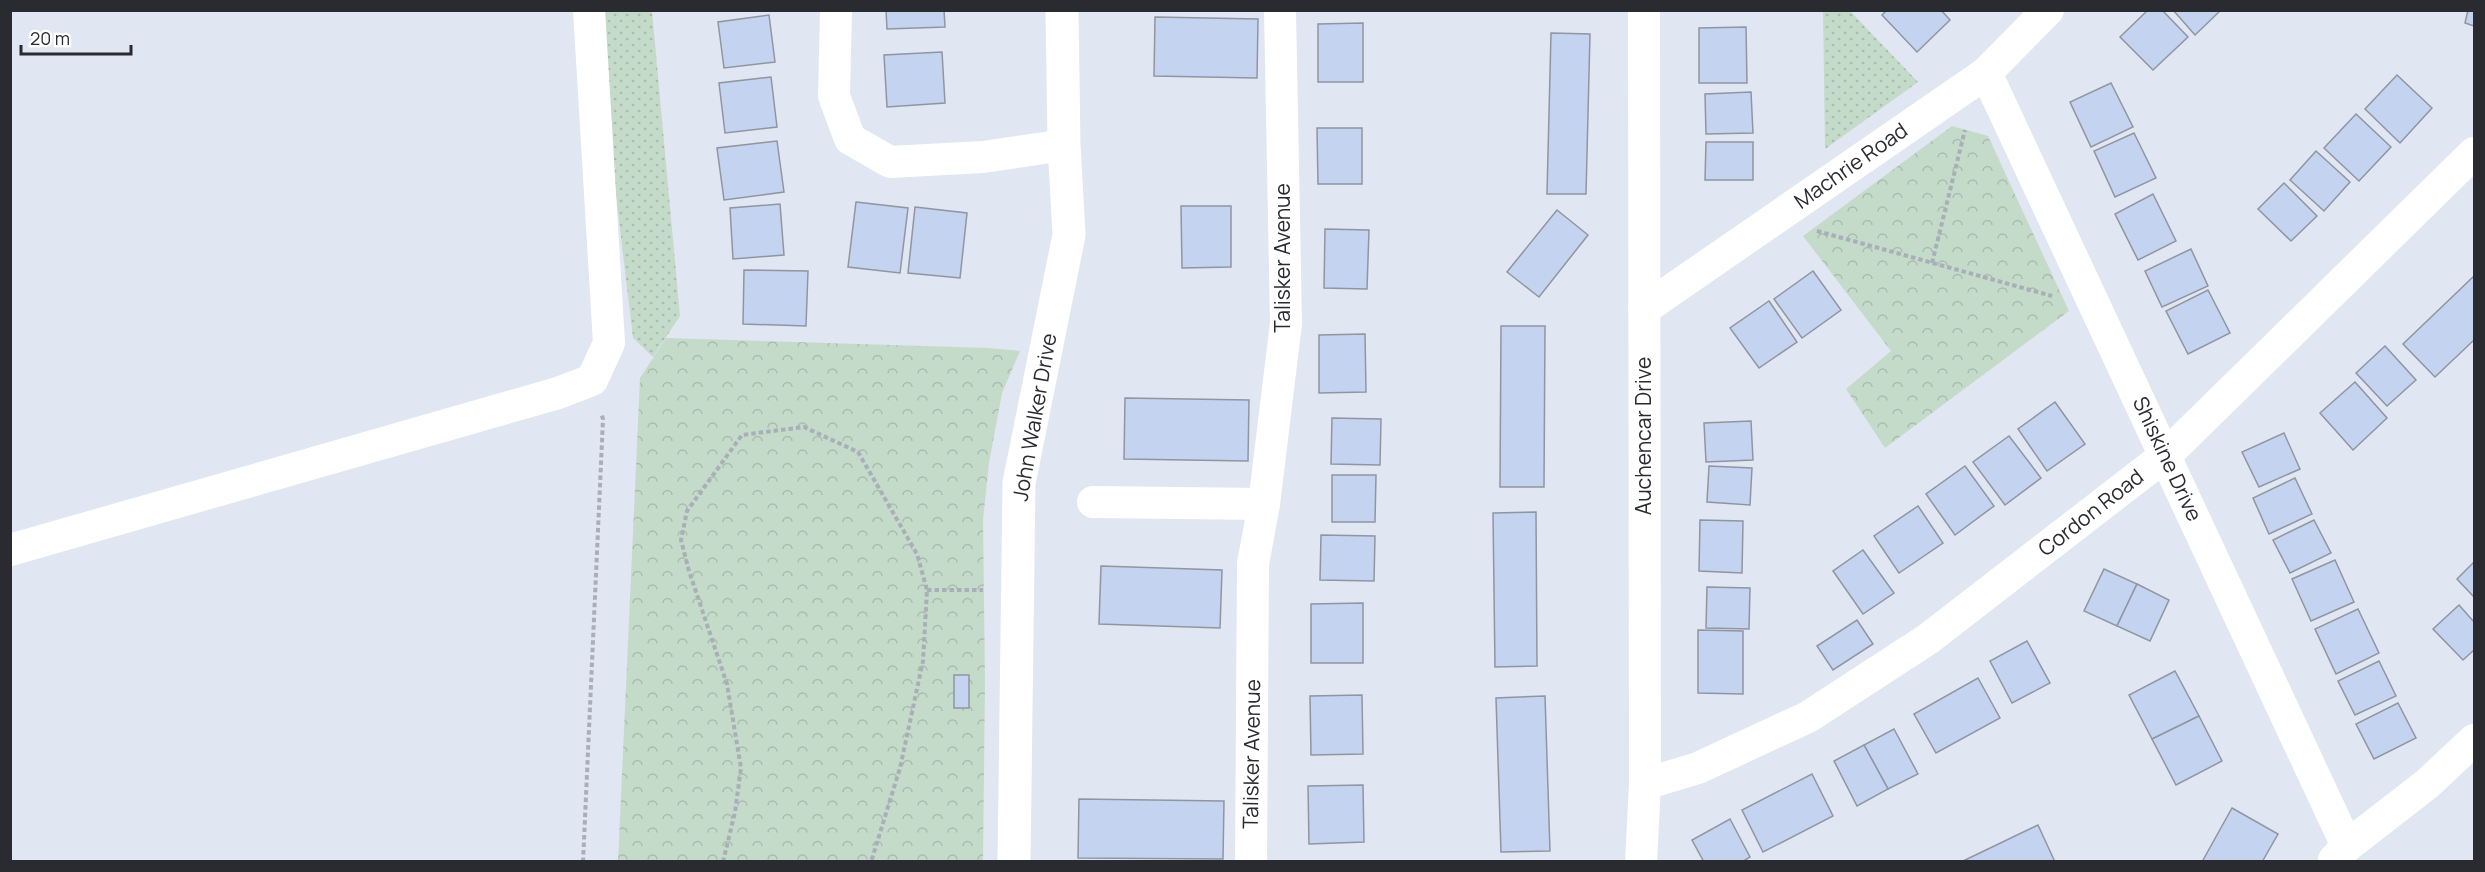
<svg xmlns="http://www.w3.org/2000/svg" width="2485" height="872" font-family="Manrope,sans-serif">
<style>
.grass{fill:url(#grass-dots)}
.park{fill:url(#park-crowns)}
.building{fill:#c3d3f0;stroke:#9096a0;stroke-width:1.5}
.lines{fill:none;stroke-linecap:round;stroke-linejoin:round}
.path{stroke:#a9aeb8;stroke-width:4;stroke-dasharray:4.5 3;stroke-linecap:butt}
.street{stroke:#fff;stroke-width:32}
.secondary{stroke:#fff;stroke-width:33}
.labels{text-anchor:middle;stroke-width:4.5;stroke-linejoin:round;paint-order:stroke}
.street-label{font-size:21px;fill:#292b30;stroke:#fff}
</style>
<defs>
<pattern id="grass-dots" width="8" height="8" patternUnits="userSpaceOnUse" patternTransform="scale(1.5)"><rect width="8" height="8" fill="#c5dbca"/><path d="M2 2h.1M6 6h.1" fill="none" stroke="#a9bcae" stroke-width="1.8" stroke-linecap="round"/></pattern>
<pattern id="park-crowns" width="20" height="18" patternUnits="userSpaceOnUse" patternTransform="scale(1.5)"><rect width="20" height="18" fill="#c5dbca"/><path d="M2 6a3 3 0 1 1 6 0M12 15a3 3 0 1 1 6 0" fill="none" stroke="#a9bcae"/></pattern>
</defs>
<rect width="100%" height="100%" fill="#e0e6f2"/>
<!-- grass -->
<g class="grass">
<path d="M599 11H652L680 316 653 357 633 338 609 137Z"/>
<path d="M1823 11H1850L1918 82 1825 149Z"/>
</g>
<!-- park -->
<g class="park">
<path d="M1952 126 1988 136 2069 311 1885 448 1846 389 1891 351 1803 236Z"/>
<path d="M666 338 989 348 1020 351 1002 393 989 463 983 520 985 682 983 861 618 862 640 378Z"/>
</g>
<!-- building -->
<g class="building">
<path d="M886 10H944L945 27 887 29Z"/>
<path d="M1887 10H1941L1950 20 1917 52 1882 15Z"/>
<path d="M2148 10H2162L2188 37 2153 70 2120 37Z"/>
<path d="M2173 10H2221L2195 35Z"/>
<path d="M2468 10H2474V26L2465 23Z"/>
<path d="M769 15 775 62 724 68 718 22Z"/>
<path d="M1155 17 1258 19 1257 78 1154 76Z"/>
<path d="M1363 23V82H1318V24Z"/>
<path d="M1746 27 1747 83H1699V28Z"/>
<path d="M1551 33 1590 34 1586 194H1547Z"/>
<path d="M942 52 945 103 887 107 884 55Z"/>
<path d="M2397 75 2432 108 2400 143 2365 109Z"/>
<path d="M771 77 777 127 725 133 719 83Z"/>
<path d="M2111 83 2133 127 2091 147 2070 102Z"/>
<path d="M1751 92 1753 133 1706 134 1705 94Z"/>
<path d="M2356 114 2391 147 2359 181 2324 148Z"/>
<path d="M1317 128H1362V184H1318Z"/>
<path d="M2134 133 2156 178 2115 197 2094 151Z"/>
<path d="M777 141 784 192 724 200 717 148Z"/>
<path d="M1706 142H1753V180H1705Z"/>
<path d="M2316 151 2350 182 2324 211 2290 180Z"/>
<path d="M2284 183 2317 216 2291 241 2258 209Z"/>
<path d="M2153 194 2176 241 2138 260 2115 214Z"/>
<path d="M856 202 908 208 900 273 848 267Z"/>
<path d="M780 204 784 255 733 259 730 208Z"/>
<path d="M1181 206H1231V267L1182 268Z"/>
<path d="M915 207 967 213 960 278 908 273Z"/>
<path d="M1557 210 1588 235 1539 297 1507 272Z"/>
<path d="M1325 229 1369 230 1367 289 1324 288Z"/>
<path d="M2191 249 2208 286 2162 307 2145 271Z"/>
<path d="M744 270 808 271 806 326 743 324Z"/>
<path d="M1813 271 1841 310 1802 338 1774 299Z"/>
<path d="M2474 276V340L2435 377 2403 344Z"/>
<path d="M2208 290 2230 333 2188 354 2166 311Z"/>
<path d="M1769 301 1797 342 1759 368 1730 328Z"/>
<path d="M1501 326H1545L1544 487H1500Z"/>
<path d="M1365 334 1366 392 1319 393V335Z"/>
<path d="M2385 346 2416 380 2387 406 2356 373Z"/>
<path d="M2355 382 2387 418 2353 450 2320 413Z"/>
<path d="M1125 398 1249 400 1248 461 1124 459Z"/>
<path d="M2055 402 2085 444 2047 471 2018 429Z"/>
<path d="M1332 418 1381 419 1380 465 1331 464Z"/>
<path d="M1751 421 1753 460 1706 462 1704 423Z"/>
<path d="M2284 433 2300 469 2259 487 2242 452Z"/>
<path d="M2009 436 2041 478 2005 505 1973 462Z"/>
<path d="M1709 466 1752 468 1750 505 1707 502Z"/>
<path d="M1965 466 1994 506 1955 535 1926 494Z"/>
<path d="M1332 475H1376L1375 522H1332Z"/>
<path d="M2295 478 2312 514 2269 534 2253 498Z"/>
<path d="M1918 506 1943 543 1899 573 1874 536Z"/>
<path d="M1536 512 1537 666 1495 667 1493 513Z"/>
<path d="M1700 520 1743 521 1742 573 1699 571Z"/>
<path d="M2314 520 2331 553 2290 573 2273 540Z"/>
<path d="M1321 535 1375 536 1374 581 1320 580Z"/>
<path d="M1863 550 1894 593 1863 614 1833 571Z"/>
<path d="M2335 560 2354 602 2311 621 2292 579Z"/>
<path d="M2474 562V597L2457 579Z"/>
<path d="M1101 566 1222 570 1220 628 1099 624Z"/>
<path d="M2104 569 2137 584 2117 626 2084 611Z"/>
<path d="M2137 584 2169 600 2150 641 2117 626Z"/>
<path d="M1707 587 1750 588 1749 629 1706 628Z"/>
<path d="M1363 603V663H1311V604Z"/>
<path d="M2459 605 2474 622V650L2463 660 2433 629Z"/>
<path d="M2358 609 2379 653 2336 674 2315 629Z"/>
<path d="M1857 620 1873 644 1833 670 1817 646Z"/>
<path d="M1698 630 1743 631V694L1698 693Z"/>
<path d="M2027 641 2050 683 2012 703 1990 661Z"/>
<path d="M2379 661 2396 696 2355 715 2338 681Z"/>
<path d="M2175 671 2199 716 2152 739 2129 695Z"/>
<rect x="954" y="675" width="15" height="33"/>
<path d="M1978 678 2000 718 1936 753 1914 714Z"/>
<path d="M1362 695 1363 754 1311 755 1310 696Z"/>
<path d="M1545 696 1550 851 1501 852 1496 698Z"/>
<path d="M2398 703 2416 738 2374 759 2356 724Z"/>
<path d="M2199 716 2222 761 2176 785 2152 739Z"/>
<path d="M1894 729 1918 774 1888 789 1864 745Z"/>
<path d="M1864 745 1888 789 1857 806 1834 761Z"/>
<path d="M1812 774 1833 816 1763 852 1742 810Z"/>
<path d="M1363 785 1364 842 1309 844 1308 786Z"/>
<path d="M1079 799 1224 801 1223 859 1078 858Z"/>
<path d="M2232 808 2278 834 2262 862H2202Z"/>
<path d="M1730 819 1750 857 1742 862H1704L1692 840Z"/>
<path d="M2038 825 2055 862H1961Z"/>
</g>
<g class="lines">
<!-- path -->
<g class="path">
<path d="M1817 231 2052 296"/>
<path d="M1932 263 1965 130"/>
<path d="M927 590H983"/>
<path d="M583 862 603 419 601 413"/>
<path d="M723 862 735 812 741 768 727 684 689 571 681 540 687 511 742 435 804 427 858 452 917 554 927 590 923 661 900 768 871 862"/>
</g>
<!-- street -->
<g class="street">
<path d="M836 10 834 96 850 139 890 162 983 157 1064 145"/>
<path d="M1986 73 2347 846"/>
<path d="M1644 309 1986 73 2048 10"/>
<path d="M1093 502 1264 504"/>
<path d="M10 550 558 393 592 380 609 343 589 10"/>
<path d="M1645 784 1698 768 1808 717 1928 639 2166 455 2474 153"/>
<path d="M2334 860 2347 846 2427 784 2474 740"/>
<path d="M1251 862 1253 564 1264 504 1286 323 1280 10"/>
<path d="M1641 862 1645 784 1644 10"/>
</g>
<!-- secondary -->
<path class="secondary" d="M1014 862 1019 483 1069 235 1064 145 1062 10"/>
</g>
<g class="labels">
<!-- street labels -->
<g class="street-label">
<text transform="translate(1851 166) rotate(-35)" y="7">Machrie Road</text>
<text transform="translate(1283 258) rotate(-90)" y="7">Talisker Avenue</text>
<text transform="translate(1035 417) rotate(-80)" y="7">John Walker Drive</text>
<text transform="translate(1644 436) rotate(-90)" y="7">Auchencar Drive</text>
<text transform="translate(2167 459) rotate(65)" y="7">Shiskine Drive</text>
<text transform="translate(2091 513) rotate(-38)" y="7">Cordon Road</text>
<text transform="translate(1252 754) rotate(-89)" y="7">Talisker Avenue</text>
</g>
</g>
<!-- border -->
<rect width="2485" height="872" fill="none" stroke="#292b30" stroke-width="24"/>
<!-- scale -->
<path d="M21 45v9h110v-9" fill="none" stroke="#292b30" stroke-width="3"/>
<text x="30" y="45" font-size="18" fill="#292b30" stroke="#ffffff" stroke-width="4.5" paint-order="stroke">20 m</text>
</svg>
